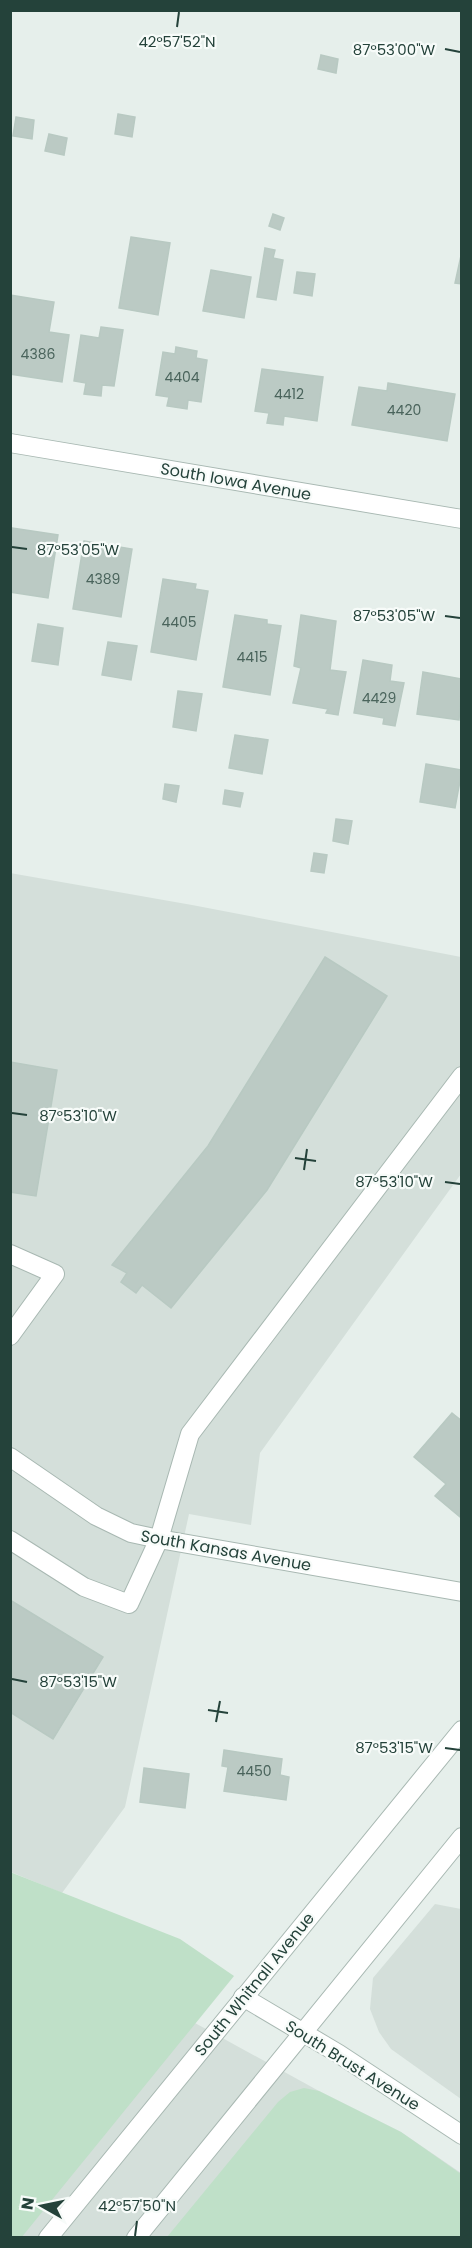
<svg xmlns="http://www.w3.org/2000/svg" width="472" height="2248" font-family="Poppins,sans-serif">
<style>
.built{fill:#d4dfda}
.green{fill:#bfe0c8}
.building{fill:#bbcac4;stroke:#b8c9c2;stroke-width:1.5}
.lines{fill:none;stroke-linecap:round;stroke-linejoin:round}
.minor-casing{stroke:#a8b8b2;stroke-width:20}
.minor{stroke:#fff;stroke-width:18}
.ticks{fill:none;stroke:#24423a;stroke-width:2}
.labels{text-anchor:middle;stroke-width:4.5;stroke-linejoin:round;paint-order:stroke}
.number-label{font-size:14px;fill:#4a645c}
.street-label{font-size:16px;fill:#24423a;stroke:#f7fbf9}
.ticks-label{font-size:15px;text-anchor:middle;fill:#24423a;stroke:#f7fbf9;stroke-width:4.5;stroke-linejoin:round;paint-order:stroke}
</style>
<rect width="100%" height="100%" fill="#e6efeb"/>
<!-- built -->
<g class="built">
<path d="M10 873 192 905 461 957V1174L260 1453 251 1525 189 1514 125 1807 62 1893 11 1872Z"/>
<path d="M435 1904 461 1909V2099L391 2049 379 2032 370 2009 373 1978Z"/>
<path d="M10 1918 195 2023 319 2091 401 2132 461 2173V2237H11Z"/>
</g>
<!-- green -->
<g class="green">
<path d="M10 1872 180 1939 234 1976 21 2238 10 2237Z"/>
<path d="M304 2088 319 2091 401 2132 461 2174V2237H167L278 2102 290 2092Z"/>
</g>
<!-- building -->
<g class="building">
<path d="M321 55 338 59 336 73 318 69Z"/>
<path d="M118 114 135 117 132 137 115 134Z"/>
<path d="M16 117 34 120 32 139 13 136Z"/>
<path d="M49 134 67 138 64 155 45 151Z"/>
<path d="M273 214 284 218 280 230 269 226Z"/>
<path d="M131 237 170 243 158 315 119 308Z"/>
<path d="M265 248 275 250 273 258 283 260 276 300 257 297Z"/>
<path d="M462 251V284L455 283Z"/>
<path d="M211 270 251 277 244 318 203 311Z"/>
<path d="M297 272 315 274 312 296 294 293Z"/>
<path d="M10 295 54 302 49 332 69 335 62 382 10 374Z"/>
<path d="M101 327 123 330 114 386 102 385 101 396 84 394 86 383 74 381 81 335 99 338Z"/>
<path d="M176 347 197 351 196 358 207 360 201 402 188 400 187 409 167 406 169 397 156 395 163 352 175 354Z"/>
<path d="M262 369 323 377 317 421 284 416 283 425 267 423 269 413 255 411Z"/>
<path d="M388 383 455 394 447 441 352 425 359 387 387 391Z"/>
<path d="M12 528 58 535 48 598 10 592Z"/>
<path d="M84 541 132 549 121 617 73 609Z"/>
<path d="M163 579 196 584 195 589 208 591 196 660 151 652Z"/>
<path d="M235 615 267 620V624L281 626 270 695 223 687Z"/>
<path d="M301 615 336 621 330 670 346 672 338 715 326 713 328 709 293 703 301 668 294 666Z"/>
<path d="M38 624 63 628 58 665 32 661Z"/>
<path d="M108 642 137 646 131 680 102 675Z"/>
<path d="M363 660 392 665 390 681 404 683 395 726 383 724 384 718 354 713Z"/>
<path d="M423 672 462 679 459 720 417 714Z"/>
<path d="M178 691 202 694 196 731 173 727Z"/>
<path d="M235 735 268 740 262 774 229 768Z"/>
<path d="M426 764 462 770 455 808 420 802Z"/>
<path d="M165 784 179 786 176 802 163 799Z"/>
<path d="M225 790 243 793 240 807 223 804Z"/>
<path d="M336 819 352 821 348 844 333 841Z"/>
<path d="M314 853 327 855 324 873 311 871Z"/>
<path d="M325 957 387 996 267 1190 171 1308 142 1285 136 1293 121 1282 127 1273 112 1265 208 1146Z"/>
<path d="M10 1062 57 1070 36 1196 10 1192Z"/>
<path d="M452 1413 462 1421 460 1517 435 1496 446 1484 414 1457Z"/>
<path d="M10 1600 103 1657 53 1739 10 1712Z"/>
<path d="M224 1750 282 1759 280 1775 289 1777 286 1800 224 1791 228 1767 222 1766Z"/>
<path d="M144 1768 189 1774 185 1808 140 1802Z"/>
</g>
<g class="lines">
<defs>
<g id="minor">
<path d="M10 443 462 519"/>
<path d="M10 1254 55 1274 10 1336"/>
<path d="M10 1457 96 1516 131 1533 159 1539 462 1592"/>
<path d="M10 1540 84 1587 129 1604 159 1539 190 1434 462 1076"/>
<path d="M243 1997 339 2054 462 2135"/>
<path d="M48 2238 462 1730"/>
<path d="M136 2238 462 1837"/>
</g>
</defs>
<!-- minor casing -->
<use href="#minor" class="minor-casing"/>
<!-- minor -->
<use href="#minor" class="minor"/>
</g>
<!-- ticks -->
<path class="ticks" d="M177 27 179 12M445 49 460 52M12 547 27 549M445 616 460 618M12 1113 27 1115M295 1158 316 1161M304 1170 307 1149M445 1182 460 1184M12 1679 27 1682M208 1710 228 1713M216 1722 220 1701M445 1748 460 1750M135 2236 137 2221"/>
<g class="labels">
<!-- number labels -->
<g class="number-label">
<text x="38" y="359">4386</text>
<text x="182" y="382">4404</text>
<text x="289" y="399">4412</text>
<text x="404" y="415">4420</text>
<text x="103" y="584">4389</text>
<text x="179" y="627">4405</text>
<text x="252" y="662">4415</text>
<text x="379" y="703">4429</text>
<text x="254" y="1776">4450</text>
</g>
<!-- street labels -->
<g class="street-label">
<text transform="translate(236 481) rotate(10)" y="6">South Iowa Avenue</text>
<text transform="translate(226 1550) rotate(10)" y="6">South Kansas Avenue</text>
<text transform="translate(254 1984) rotate(-51)" y="6">South Whitnall Avenue</text>
<text transform="translate(353 2065) rotate(32)" y="6">South Brust Avenue</text>
</g>
</g>
<g class="ticks-label">
<text x="177" y="47">42°57'52"N</text>
<text x="394" y="55">87°53'00"W</text>
<text x="78" y="555">87°53'05"W</text>
<text x="394" y="621">87°53'05"W</text>
<text x="78" y="1121">87°53'10"W</text>
<text x="394" y="1187">87°53'10"W</text>
<text x="78" y="1687">87°53'15"W</text>
<text x="394" y="1753">87°53'15"W</text>
<text x="137" y="2211">42°57'50"N</text>
</g>
<!-- border -->
<rect width="472" height="2248" fill="none" stroke="#24423a" stroke-width="24"/>
<!-- north arrow -->
<g transform="translate(42 2206) rotate(279)" stroke="#f7fbf9" stroke-width="4.5" paint-order="stroke">
<path d="M0-4.5L10 22L0 15L-10 22Z" fill="#24423a"/>
<text y="-9" font-size="16" font-weight="bold" text-anchor="middle" fill="#24423a">N</text>
</g>
</svg>
